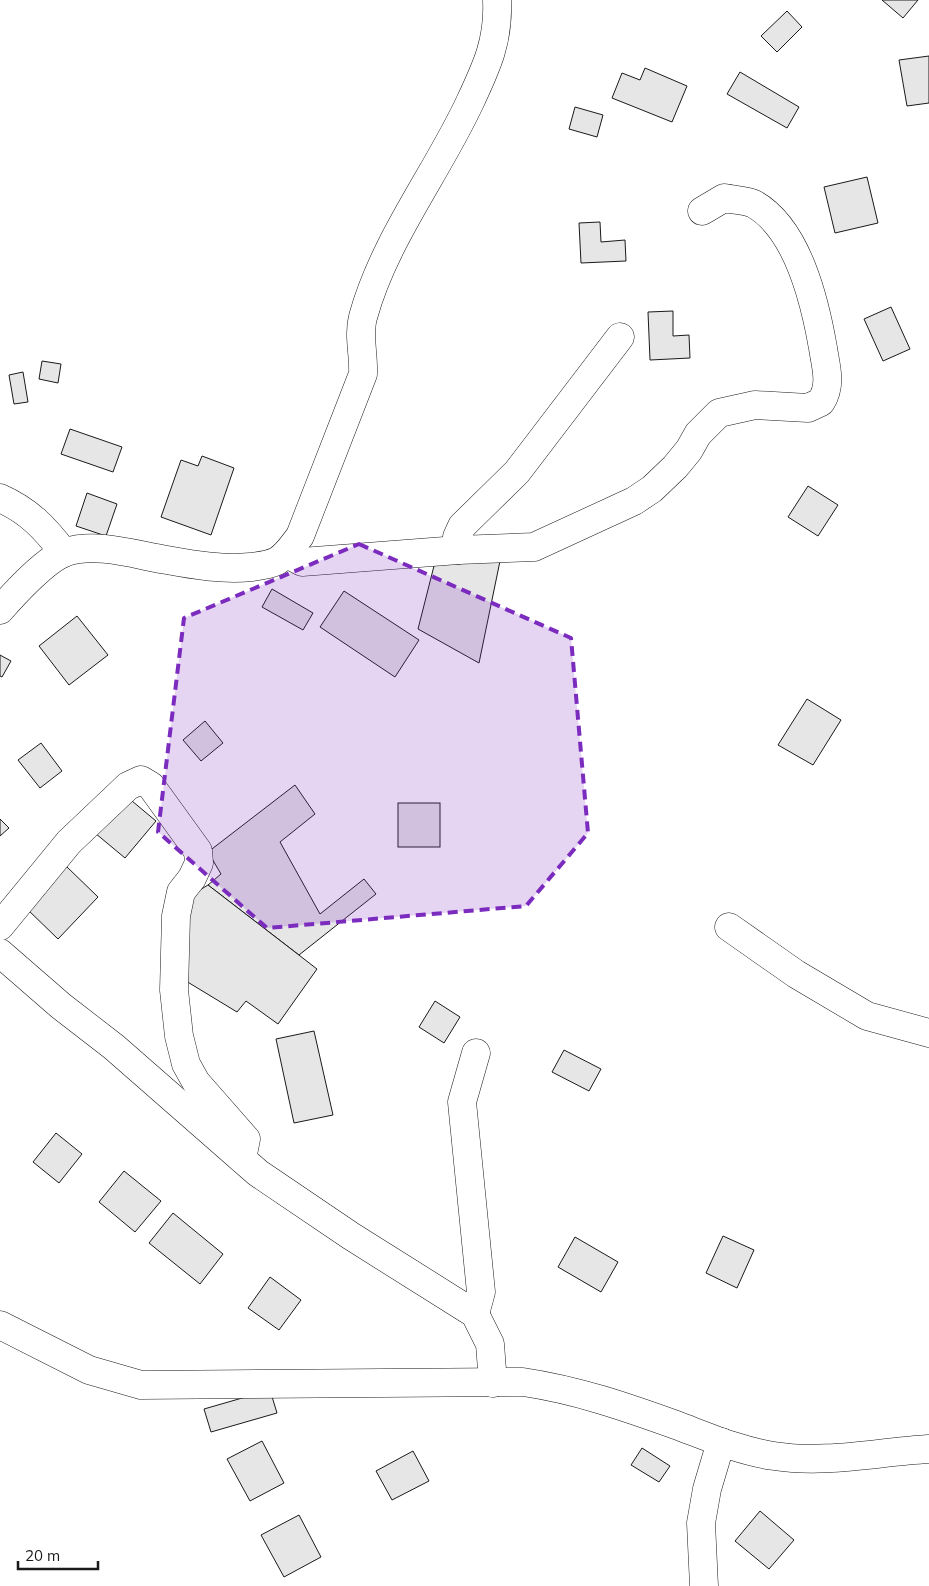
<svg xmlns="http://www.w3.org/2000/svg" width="929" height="1586" font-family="Mulish,sans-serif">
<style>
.building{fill:#e6e6e6;stroke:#1a1a1a}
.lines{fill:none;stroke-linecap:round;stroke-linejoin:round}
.minor-casing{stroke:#1a1a1a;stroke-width:29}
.minor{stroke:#fff;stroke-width:28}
.marked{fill:#7b2cbf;fill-opacity:0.2;stroke:#7b2cbf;stroke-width:4;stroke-dasharray:10 6;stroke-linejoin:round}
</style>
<rect width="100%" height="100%" fill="#fff"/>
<!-- building -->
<g class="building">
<path d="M882 0H918L903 18Z"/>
<path d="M787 11 802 27 777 52 761 36Z"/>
<path d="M929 56V103L907 106 899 60Z"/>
<path d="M645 68 687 86 672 122 612 98 622 73 640 80Z"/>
<path d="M740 72 799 107 787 128 727 94Z"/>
<path d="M575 107 603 115 597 137 569 129Z"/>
<path d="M867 177 878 223 835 233 824 187Z"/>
<path d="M600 222 601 242 625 240 626 261 581 263 579 223Z"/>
<path d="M891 307 910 349 883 361 864 319Z"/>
<path d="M673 311V336L689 335 690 358 650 360 648 312Z"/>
<path d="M42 361 61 364 58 383 39 379Z"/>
<path d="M23 372 28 402 14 404 9 375Z"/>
<path d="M70 429 122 447 113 472 61 454Z"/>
<path d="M202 456 234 468 211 535 161 517 181 460 198 466Z"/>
<path d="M808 486 838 505 818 536 788 517Z"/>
<path d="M87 493 117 504 106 536 76 526Z"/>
<path d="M436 558 500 561 479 663 418 629Z"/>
<path d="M272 589 313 613 303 630 262 607Z"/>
<path d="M344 591 419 640 395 677 320 627Z"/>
<path d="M77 616 108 655 69 685 39 646Z"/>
<path d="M0 655 11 661 2 677 0 676Z"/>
<path d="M807 699 841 720 813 765 778 745Z"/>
<path d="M205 721 223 743 201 761 183 740Z"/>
<path d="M41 743 62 771 40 788 18 760Z"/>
<path d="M295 785 315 814 280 842 320 914 364 879 376 894 299 955 208 885 221 874 208 852Z"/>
<path d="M126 796 156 821 125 858 95 833Z"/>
<rect x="398" y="803" width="42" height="44"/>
<path d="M0 819 9 828 0 836Z"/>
<path d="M66 866 98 897 58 939 26 908Z"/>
<path d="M208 885 317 969 278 1024 246 1001 237 1012 181 978 185 899Z"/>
<path d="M435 1001 460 1017 444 1043 419 1027Z"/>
<path d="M314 1031 333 1115 294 1123 276 1039Z"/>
<path d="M564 1050 601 1069 589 1091 552 1072Z"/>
<path d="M56 1133 82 1154 59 1183 33 1162Z"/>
<path d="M124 1171 161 1201 135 1232 99 1202Z"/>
<path d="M173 1213 223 1254 200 1284 149 1243Z"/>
<path d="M723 1236 754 1250 737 1288 706 1273Z"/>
<path d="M575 1237 618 1262 601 1292 558 1267Z"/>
<path d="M270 1277 301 1300 279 1330 248 1308Z"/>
<path d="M270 1390 277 1413 211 1432 204 1409Z"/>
<path d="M262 1441 284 1483 250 1501 227 1459Z"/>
<path d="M642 1448 670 1466 659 1482 631 1465Z"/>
<path d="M413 1451 429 1481 392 1500 376 1471Z"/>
<path d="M760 1511 794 1540 769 1569 735 1541Z"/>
<path d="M299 1515 321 1557 284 1577 261 1535Z"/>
</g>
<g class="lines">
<defs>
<g id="minor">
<path d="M0 498C29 511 45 528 64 553"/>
<path d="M458 550 457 537 462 526 517 472 620 337"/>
<path d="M287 554 302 562 458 550 534 547 634 501 652 489 675 467 689 450 698 434 719 413 755 405 808 408 821 402C832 384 826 368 823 348 815 302 798 229 754 204 746 200 733 200 724 198L702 211"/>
<path d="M0 610C14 594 46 559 66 552 97 542 136 555 167 560 194 565 224 570 251 567 259 566 269 565 277 561 287 555 293 545 300 536L363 374C364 355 358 335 363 317 384 240 437 173 470 102 487 66 499 40 497 0"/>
<path d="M0 926 69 842 128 786 141 780 151 786 198 851 199 863 192 878 181 892 176 916 174 990 179 1036 186 1064 196 1082 246 1139 242 1159"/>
<path d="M729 927 796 974 867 1016 929 1033"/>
<path d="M0 953 61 1006 114 1047 258 1173 351 1236 475 1314 490 1344 493 1383"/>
<path d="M475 1314 481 1292 462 1102 476 1053"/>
<path d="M0 1325 89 1370 141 1385 523 1382C577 1390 626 1407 676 1425 708 1437 740 1451 774 1456 826 1464 877 1452 929 1449"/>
<path d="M704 1586 701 1523 707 1489 721 1442"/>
</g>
</defs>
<!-- minor casing -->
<use href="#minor" class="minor-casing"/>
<!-- minor -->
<use href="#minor" class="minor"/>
</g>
<!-- marked area -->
<path class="marked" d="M359 544 571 638 588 833 526 906 267 928 158 832 184 618Z"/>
<!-- scale -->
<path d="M18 1561v8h80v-8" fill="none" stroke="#1a1a1a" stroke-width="2.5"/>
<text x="25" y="1561" font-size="15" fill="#1a1a1a" stroke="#ffffff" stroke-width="4" paint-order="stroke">20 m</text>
</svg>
